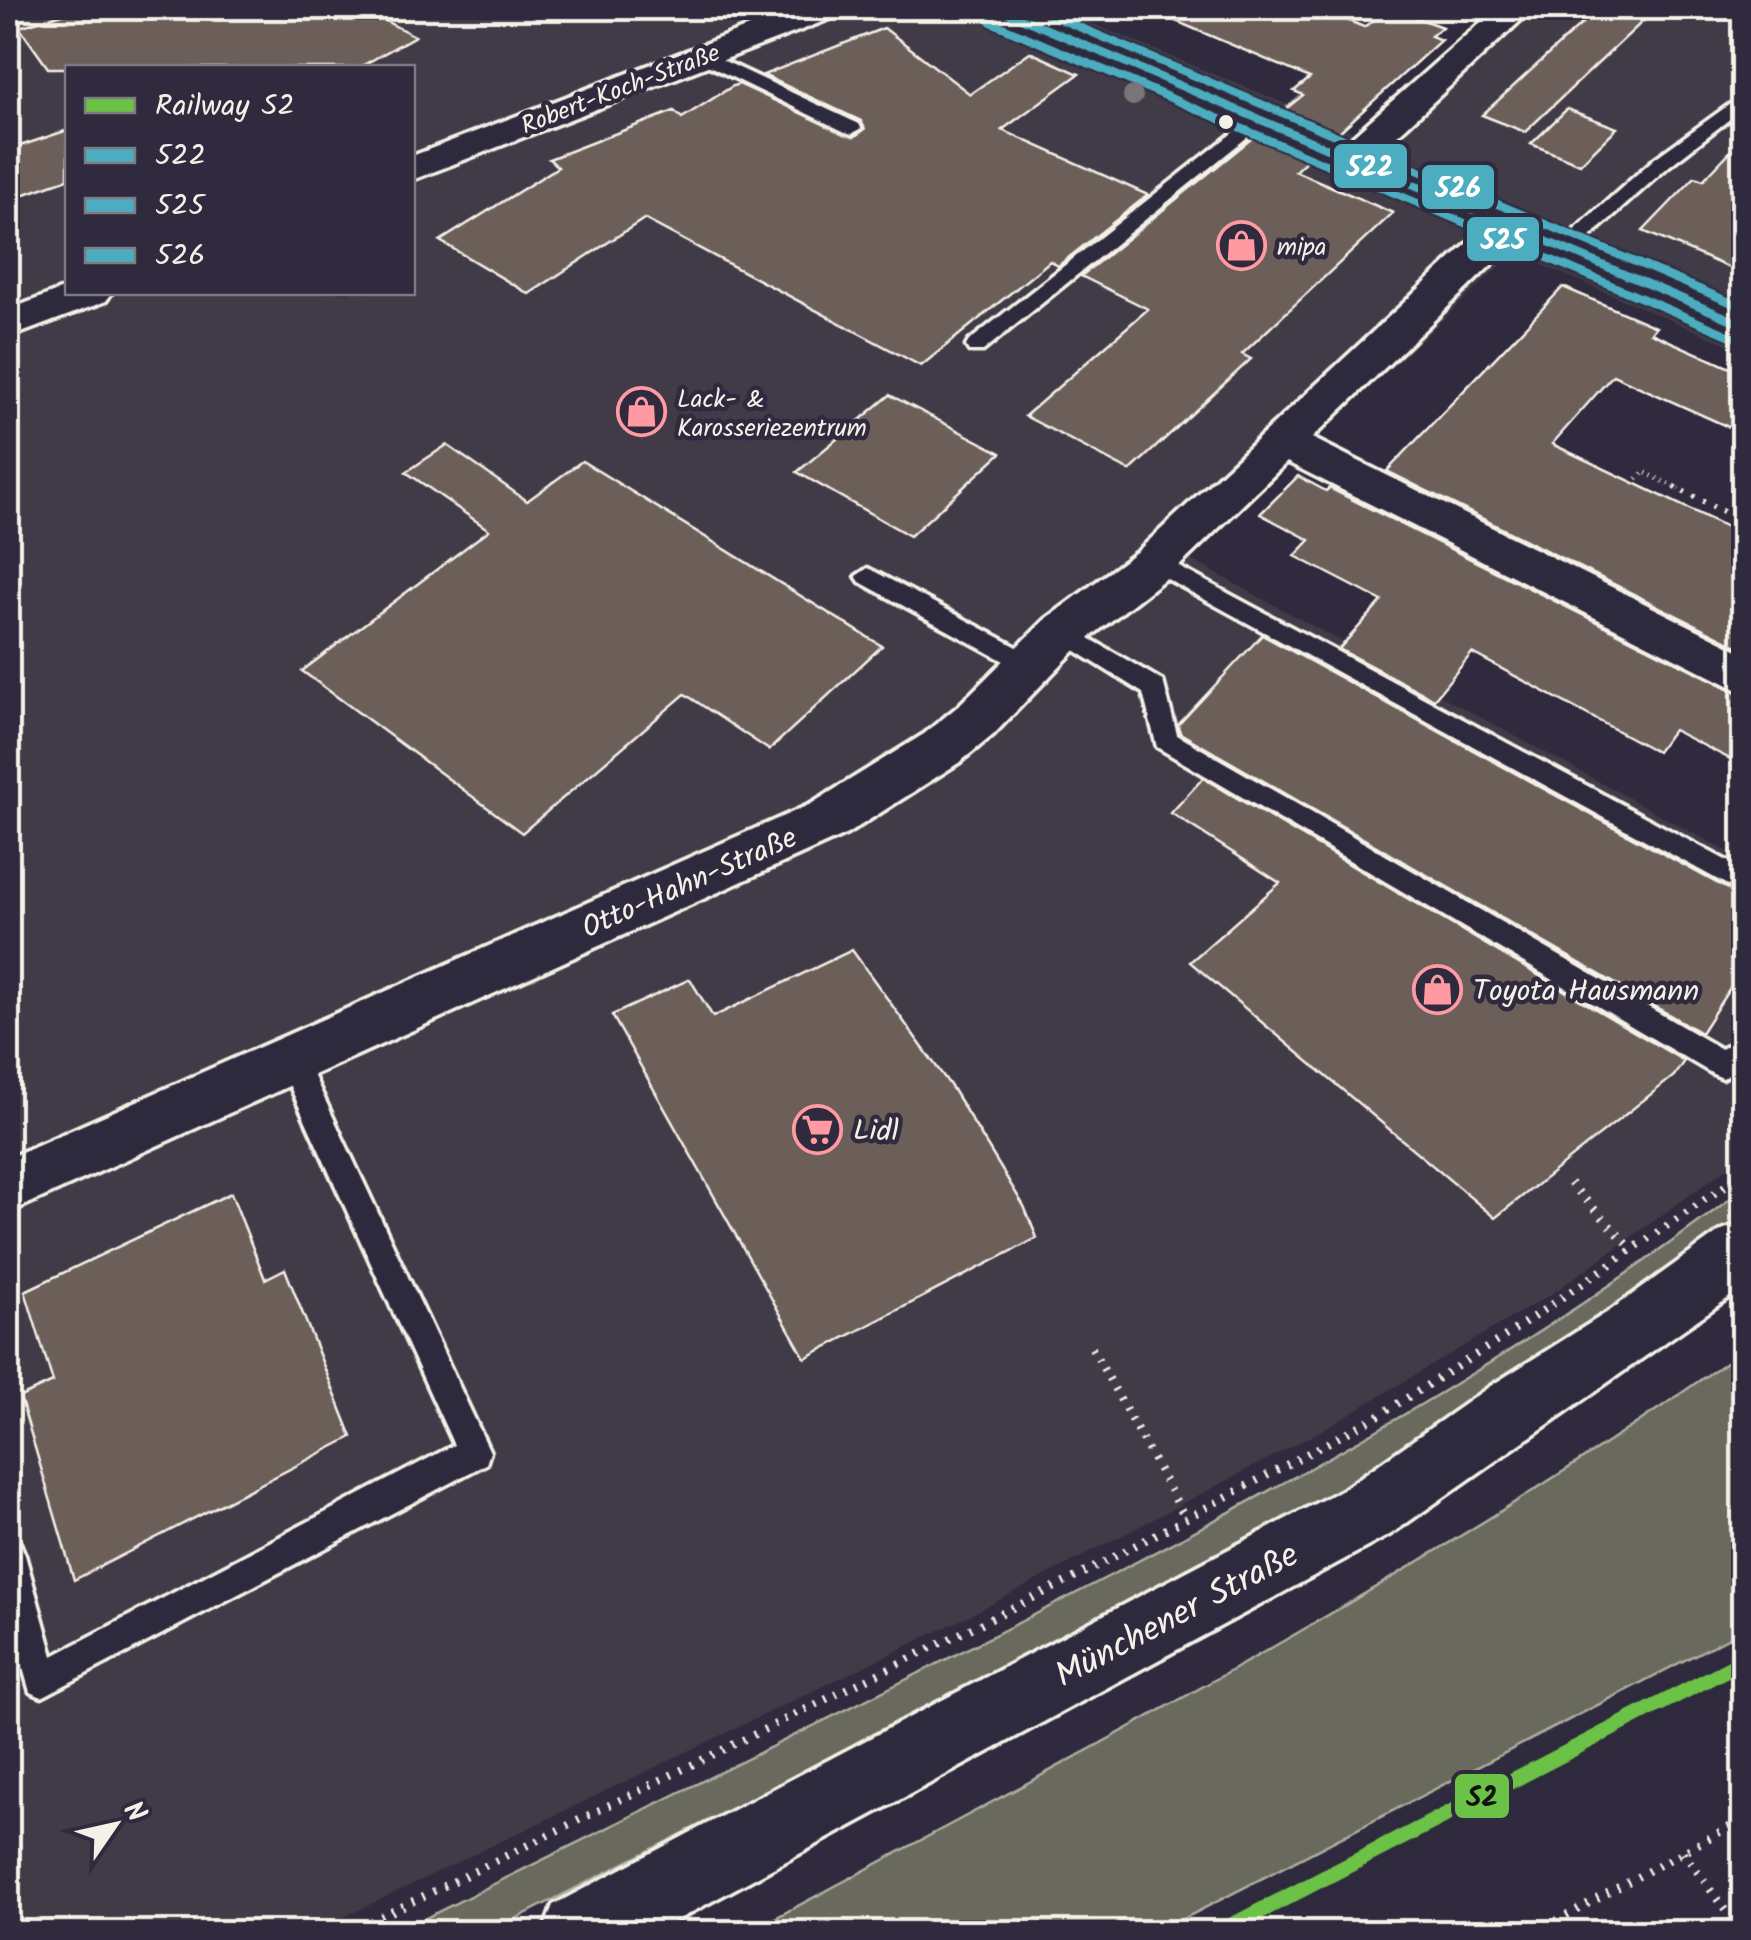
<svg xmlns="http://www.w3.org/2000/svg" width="1751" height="1940" font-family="Kalam,sans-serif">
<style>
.built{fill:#413a46;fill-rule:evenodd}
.green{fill:#696b5d;stroke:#aeaea2;stroke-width:2.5}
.building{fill:#6c5e5a;stroke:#f4f1e8;stroke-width:2.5}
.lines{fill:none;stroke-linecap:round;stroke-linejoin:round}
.lane-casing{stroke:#f4f1e8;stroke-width:7}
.street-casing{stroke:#f4f1e8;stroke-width:7}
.secondary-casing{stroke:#f4f1e8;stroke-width:7}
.path-far2{stroke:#f4f1e8;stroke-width:5;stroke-dasharray:1 5;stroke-linecap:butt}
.path-far1{stroke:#f4f1e8;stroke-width:6;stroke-dasharray:2.5 8;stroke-linecap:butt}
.path{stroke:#f4f1e8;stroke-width:8;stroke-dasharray:2.5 9;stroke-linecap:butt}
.lane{fill:#2f2a3d;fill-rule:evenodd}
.street{fill:#2f2a3d;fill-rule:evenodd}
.secondary{fill:#2f2a3d;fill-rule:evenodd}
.bus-1-casing{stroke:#2f2a3d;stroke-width:12}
.bus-2-casing{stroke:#2f2a3d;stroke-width:12}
.bus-3-casing{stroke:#2f2a3d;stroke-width:12}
.bus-1{stroke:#4dadc0;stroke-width:8}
.bus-2{stroke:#4dadc0;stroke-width:8}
.bus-3{stroke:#4dadc0;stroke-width:8}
.rail-1-casing{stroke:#2f2a3d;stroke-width:8}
.rail-1{fill:#6cc247;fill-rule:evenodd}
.tree{fill:#797678}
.bus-dot{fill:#f4f1e8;stroke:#2f2a3d;stroke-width:4}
.labels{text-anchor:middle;stroke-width:9;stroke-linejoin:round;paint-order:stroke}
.far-street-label{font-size:25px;fill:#f4f1e8;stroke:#2f2a3d}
.far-poi-label{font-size:25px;fill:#f4f1e8;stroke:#2f2a3d;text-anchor:start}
.street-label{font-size:30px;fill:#f4f1e8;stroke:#2f2a3d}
.poi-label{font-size:30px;fill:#f4f1e8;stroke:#2f2a3d;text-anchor:start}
.near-street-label{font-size:35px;fill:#f4f1e8;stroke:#2f2a3d}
.line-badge{stroke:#2f2a3d;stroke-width:4}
.badge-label{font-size:28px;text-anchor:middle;font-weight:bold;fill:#fff}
.pale-badge-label{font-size:28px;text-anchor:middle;font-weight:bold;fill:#111}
</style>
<rect width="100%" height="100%" fill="#2f2a3d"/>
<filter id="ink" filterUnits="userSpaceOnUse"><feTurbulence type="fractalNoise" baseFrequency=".01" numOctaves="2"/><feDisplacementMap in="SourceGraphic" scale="20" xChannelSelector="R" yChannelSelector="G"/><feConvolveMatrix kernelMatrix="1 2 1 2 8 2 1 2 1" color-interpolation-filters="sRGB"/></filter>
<g filter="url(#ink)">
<!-- built -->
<path class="built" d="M8 8H1054L1381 143 1533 8H1743V351L1514 253 1188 558 1743 860V1157L1553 1293 1319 1432 965 1618 313 1932H8ZM68 68H412V292H68Z"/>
<!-- green -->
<g class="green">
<path d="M1743 1189V1228L1357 1482 1221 1558 490 1932H398C637 1812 880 1696 1117 1572 1335 1458 1548 1339 1743 1189Z"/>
<path d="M1743 1350V1630L1158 1932H749C1088 1751 1430 1573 1743 1350Z"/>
</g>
<!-- building -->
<g class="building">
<path d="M82 8H359L415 36 358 68H48L19 27Z"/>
<path d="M1145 8H1317L1364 27 1390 8 1442 27 1431 36 1441 40 1337 134 1283 111 1303 95 1294 91 1310 78Z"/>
<path d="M1599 8H1657L1525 132 1482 115Z"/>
<path d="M884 28 970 94 1030 52 1079 74 1002 130 1148 195 1058 266 1050 261 921 366 644 219 529 294 440 241 558 167 549 159 674 111 682 118 733 86 739 84 854 137 865 129 861 121 763 75Z"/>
<path d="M1567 109 1617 128 1580 164 1531 144Z"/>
<path d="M68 130V179L8 200V150Z"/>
<path d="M1256 135 1309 158 1295 171 1393 213 1242 354 1251 359 1130 471 1025 416 1148 309 1081 276Z"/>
<path d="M1744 137V274L1643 231 1695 177 1703 180Z"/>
<path d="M1563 287 1656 327 1651 333 1744 374V434L1613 375 1552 444 1744 535V649L1387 471Z"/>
<path d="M890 395 1001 453 910 536 797 472Z"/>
<path d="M447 445 527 501 582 461 882 646 769 750 685 694 522 833 302 671 489 530 406 472Z"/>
<path d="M1298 476 1326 491 1329 488 1744 696V766L1673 730 1657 752 1472 653 1434 699 1339 649 1382 601 1295 556 1310 540 1260 514Z"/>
<path d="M1262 635 1744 898V966L1701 1033 1180 733 1178 725Z"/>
<path d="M1203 778 1684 1061 1674 1076 1495 1218 1190 962 1280 883 1171 813Z"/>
<path d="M852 950 952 1088 1024 1206 1037 1238 805 1358 612 1015 690 979 713 1017Z"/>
<path d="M231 1193 265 1279 285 1269 352 1437 74 1580 20 1397 53 1382 25 1291Z"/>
</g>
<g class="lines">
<defs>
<g id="lane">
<path d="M703 51 859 124 861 128 852 134 845 132 697 60V52Z"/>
<path d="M1744 94V108L1669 166 1573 252H1559V244L1655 158Z"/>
<path d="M1259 112 1268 118 1266 122 983 351H969L966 346 969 341Z"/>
<path d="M1155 554 1744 870V894L1147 568 1143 562Z"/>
<path d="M868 568 1042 660 1045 666 1042 672H1024L860 582 856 576Z"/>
<path d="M1063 623 1163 681 1177 735 1721 1049 1744 1033V1064L1723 1078 1713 1074 1157 747 1143 693 1055 638 1051 632Z"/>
<path d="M292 1048 302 1051 490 1452 486 1464 42 1697 30 1692 8 1616V1538L20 1543 25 1555 53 1656 454 1445 278 1060 282 1051Z"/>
</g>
<g id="street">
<path d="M798 8H845L840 15 412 180V156Z"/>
<path d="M980 8H1026L1346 142 1497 8H1534L1376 155 1744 309V338L1515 242 1312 438 1744 653V693L1287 462 1171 574 1080 645 993 735 960 762 847 834 8 1213V1158L811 804 924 734 957 707 1046 619 1139 550 1483 229 985 15Z"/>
<path d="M68 287V292H112L106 301 8 338V310Z"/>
</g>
<path id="secondary" d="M1744 1222V1287L1391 1534 655 1932H543L553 1905 1345 1488 1489 1387 1611 1310 1722 1230Z"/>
</defs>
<!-- lane casing -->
<use href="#lane" class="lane-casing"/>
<!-- street casing -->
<use href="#street" class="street-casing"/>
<!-- secondary casing -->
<use href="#secondary" class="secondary-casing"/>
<!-- path-far2 -->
<path class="path-far2" d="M1633 483 1644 472 1679 489"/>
<!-- path-far1 -->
<path class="path-far1" d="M1674 487 1744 521"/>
<!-- path -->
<g class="path">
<path d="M1570 1183 1633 1250"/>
<path d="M1092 1348 1186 1519"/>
<path d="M1683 1852 1741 1932"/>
<path d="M350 1932 1076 1577 1378 1416 1507 1335 1744 1173"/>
<path d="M1536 1932 1744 1819"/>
</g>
<!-- lane -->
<use href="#lane" class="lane"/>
<!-- street -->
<use href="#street" class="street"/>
<!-- secondary -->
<use href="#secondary" class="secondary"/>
<defs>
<path id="bus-1" d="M997 8 1744 325"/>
<path id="bus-2" d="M991 22 1738 339"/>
<path id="bus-3" d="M1034 8 1744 308"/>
</defs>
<!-- bus-1 casing -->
<use href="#bus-1" class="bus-1-casing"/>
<!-- bus-2 casing -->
<use href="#bus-2" class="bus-2-casing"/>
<!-- bus-3 casing -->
<use href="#bus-3" class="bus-3-casing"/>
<!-- bus-1 -->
<use href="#bus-1" class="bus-1"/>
<!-- bus-2 -->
<use href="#bus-2" class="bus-2"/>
<!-- bus-3 -->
<use href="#bus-3" class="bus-3"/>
<defs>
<path id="rail-1" d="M1744 1652V1669L1237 1932H1212L1214 1926Z"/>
</defs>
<!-- rail-1 casing -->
<use href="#rail-1" class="rail-1-casing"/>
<!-- rail-1 -->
<use href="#rail-1" class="rail-1"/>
</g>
<!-- trees -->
<circle class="tree" cx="1133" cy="96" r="10"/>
</g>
<!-- icons -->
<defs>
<symbol id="shop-ring" viewBox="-11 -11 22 22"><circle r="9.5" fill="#2f2a3d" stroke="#ff9aa2" stroke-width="1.5"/><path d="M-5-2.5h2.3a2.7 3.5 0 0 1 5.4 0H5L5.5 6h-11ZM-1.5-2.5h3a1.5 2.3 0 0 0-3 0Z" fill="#ff9aa2"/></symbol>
<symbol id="supermarket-ring" viewBox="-11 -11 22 22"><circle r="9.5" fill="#2f2a3d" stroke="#ff9aa2" stroke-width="1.5"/><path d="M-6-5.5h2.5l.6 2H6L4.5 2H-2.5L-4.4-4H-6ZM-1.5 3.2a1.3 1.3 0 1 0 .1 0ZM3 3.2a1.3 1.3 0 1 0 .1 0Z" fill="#ff9aa2"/></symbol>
</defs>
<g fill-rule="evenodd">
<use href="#shop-ring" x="1214" y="218" width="55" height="55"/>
<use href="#shop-ring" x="614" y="384" width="55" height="55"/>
<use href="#shop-ring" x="1410" y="962" width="55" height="55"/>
<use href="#supermarket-ring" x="790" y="1102" width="55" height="55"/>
</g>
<!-- markers -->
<circle class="bus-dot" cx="1226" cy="122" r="9"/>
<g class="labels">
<!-- far-street labels -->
<g class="far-street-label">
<text transform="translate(620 88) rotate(-21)" y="9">Robert-Koch-Straße</text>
</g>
<!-- far-poi labels -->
<g class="far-poi-label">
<text x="1277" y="255">mipa</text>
<text x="677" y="407">Lack- &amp;<tspan x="677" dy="29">Karosseriezentrum</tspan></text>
</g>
<!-- street labels -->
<g class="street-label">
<text transform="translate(689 882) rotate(-24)" y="10">Otto-Hahn-Straße</text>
</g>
<!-- poi labels -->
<g class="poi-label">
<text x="1473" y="1000">Toyota Hausmann</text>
<text x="853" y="1140">Lidl</text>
</g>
<!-- near-street labels -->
<g class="near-street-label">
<text transform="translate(1176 1614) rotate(-28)" y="12">Münchener Straße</text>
</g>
</g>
<g class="line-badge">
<rect x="1332" y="142" width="77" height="48" rx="10" fill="#4dadc0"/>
<rect x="1420" y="163" width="76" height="48" rx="10" fill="#4dadc0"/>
<rect x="1465" y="215" width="76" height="48" rx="10" fill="#4dadc0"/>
<rect x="1453" y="1772" width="58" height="48" rx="10" fill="#6cc247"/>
</g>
<g class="badge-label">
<text x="1370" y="176">522</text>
<text x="1458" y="197">526</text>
<text x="1503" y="249">525</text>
</g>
<g class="pale-badge-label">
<text x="1482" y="1806">S2</text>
</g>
<!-- margin -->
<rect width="1751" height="1940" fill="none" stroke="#2f2a3d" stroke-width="40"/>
<rect x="20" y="20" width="1711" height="1900" fill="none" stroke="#f4f1e8" stroke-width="4" filter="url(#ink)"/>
<!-- legend -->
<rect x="65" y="65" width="350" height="230" fill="#2f2a3d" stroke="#7e7a81" stroke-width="2.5"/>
<rect x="85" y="98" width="50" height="15" fill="#6cc247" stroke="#7e7a81" stroke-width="2.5"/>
<text x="155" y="115" font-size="30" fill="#f4f1e8">Railway S2</text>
<rect x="85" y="148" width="50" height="15" fill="#4dadc0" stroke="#7e7a81" stroke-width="2.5"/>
<text x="155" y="165" font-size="30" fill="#f4f1e8">522</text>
<rect x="85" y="198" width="50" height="15" fill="#4dadc0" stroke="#7e7a81" stroke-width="2.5"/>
<text x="155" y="215" font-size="30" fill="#f4f1e8">525</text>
<rect x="85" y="248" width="50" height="15" fill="#4dadc0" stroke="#7e7a81" stroke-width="2.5"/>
<text x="155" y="265" font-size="30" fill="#f4f1e8">526</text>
<!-- north arrow -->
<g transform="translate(115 1825) rotate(56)" stroke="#2f2a3d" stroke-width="8" paint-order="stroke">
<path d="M0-8L18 38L0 25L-18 38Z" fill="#f4f1e8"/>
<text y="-15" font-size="28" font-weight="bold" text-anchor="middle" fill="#f4f1e8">N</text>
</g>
</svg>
